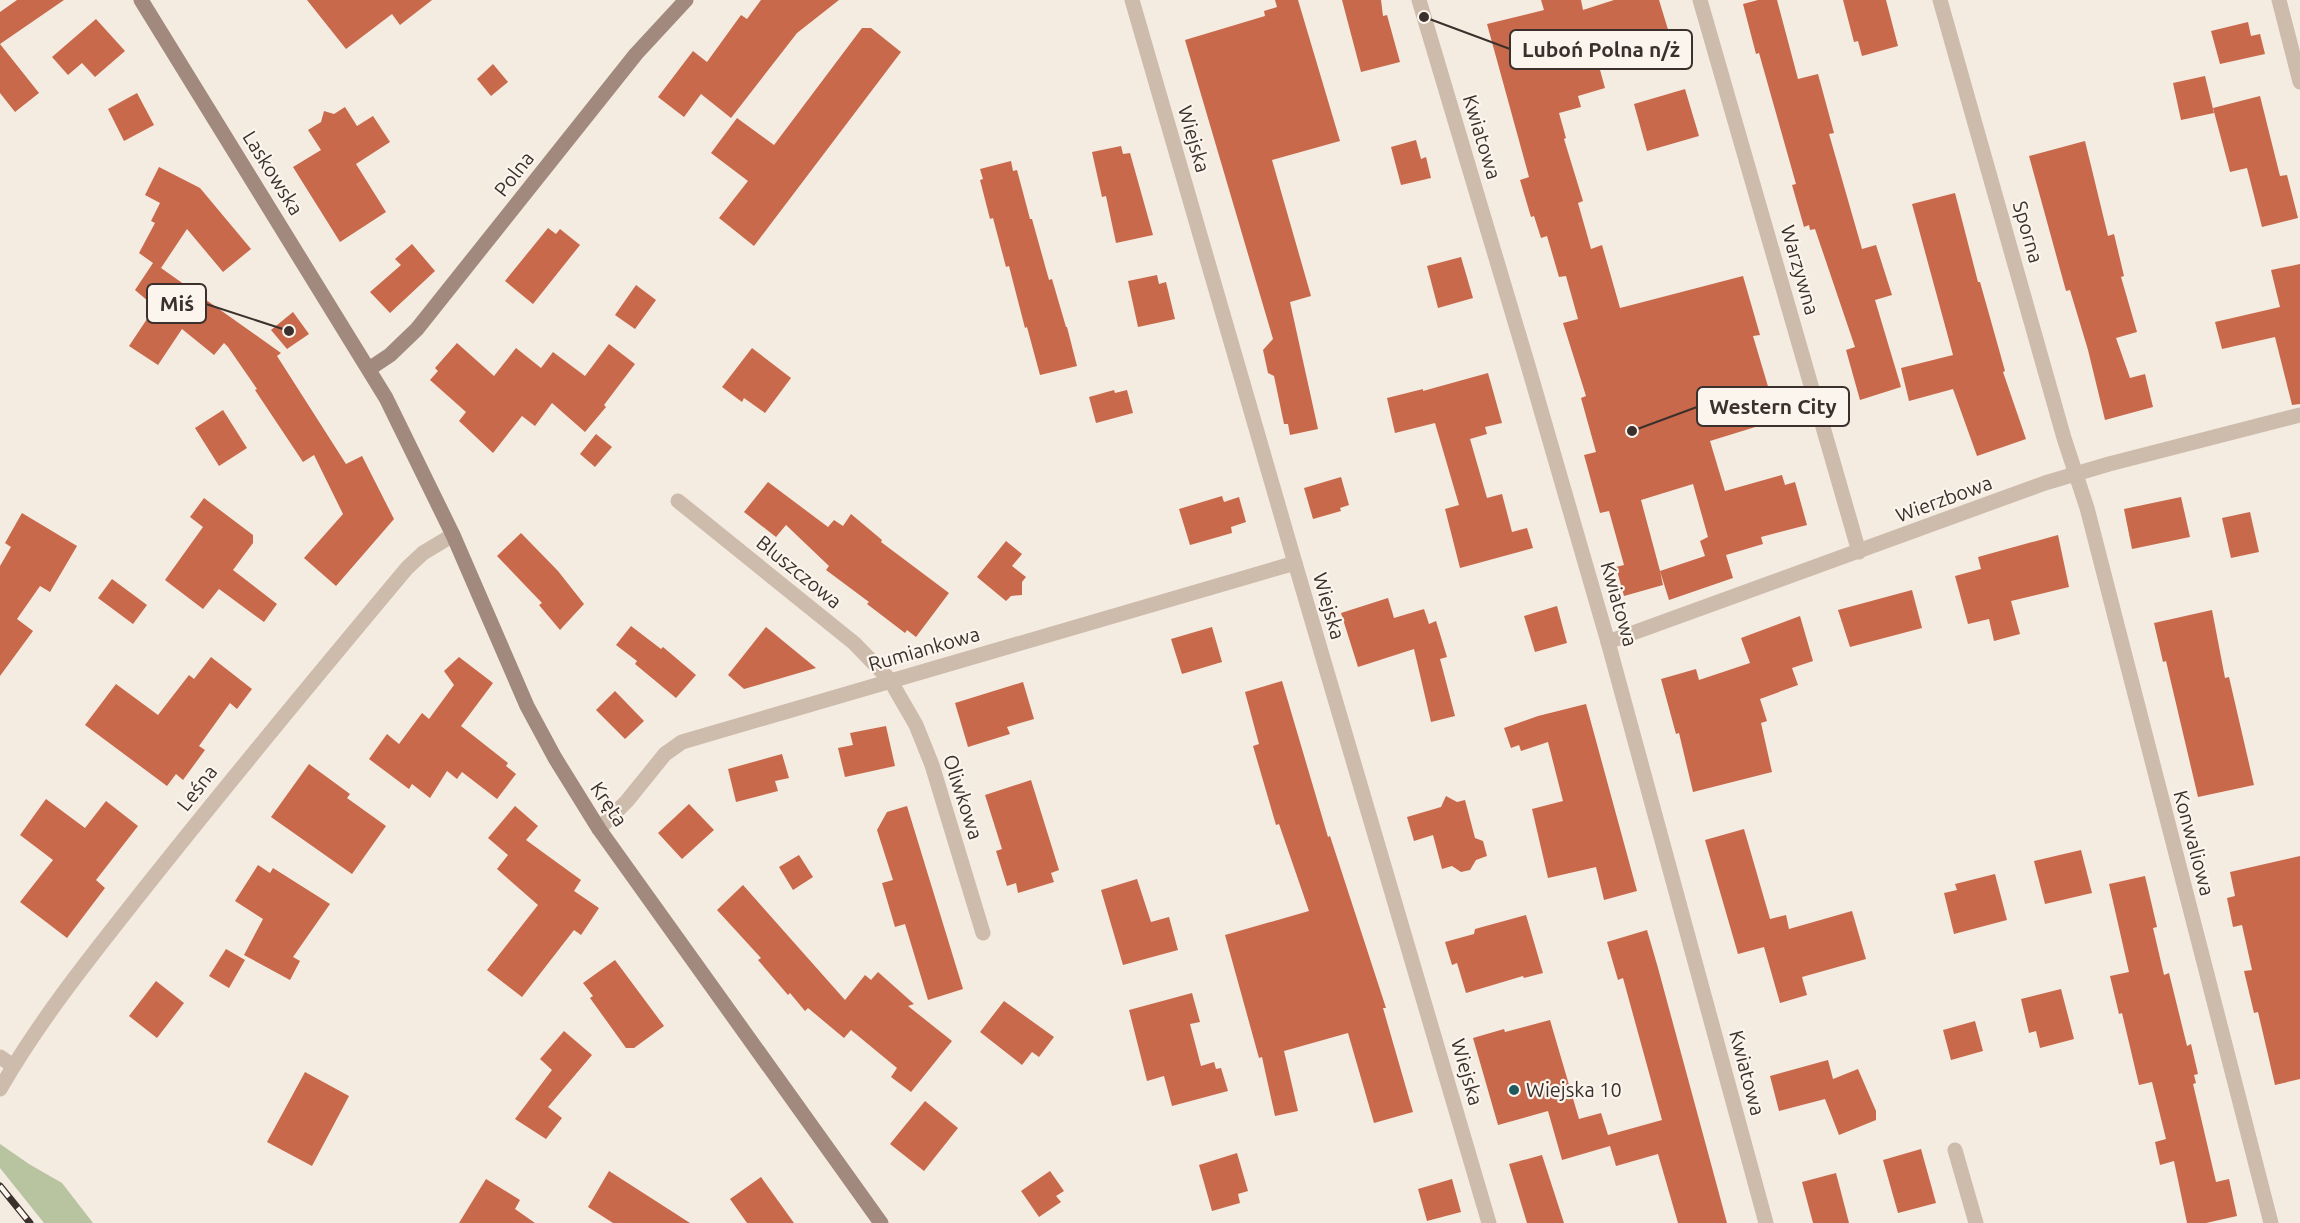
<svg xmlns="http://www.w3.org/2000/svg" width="2300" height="1223" font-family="Ubuntu,sans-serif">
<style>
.green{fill:#b8c4a0}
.building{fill:#c8694b;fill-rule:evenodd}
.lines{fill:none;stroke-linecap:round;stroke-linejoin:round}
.street{stroke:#cdbbac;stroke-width:15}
.secondary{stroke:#a18a7d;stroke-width:15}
.rail-casing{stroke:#3b302b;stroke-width:7}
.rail{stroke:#fbf5ee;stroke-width:4.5;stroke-dasharray:14;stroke-linecap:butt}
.poi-dot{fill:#1f5a5e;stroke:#fbf5ee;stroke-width:2}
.labels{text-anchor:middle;stroke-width:4.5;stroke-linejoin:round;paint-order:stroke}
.street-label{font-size:20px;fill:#3b302b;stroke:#fbf5ee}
.poi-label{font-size:20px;fill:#3b302b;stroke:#fbf5ee;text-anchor:start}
.leader{fill:none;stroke:#3b302b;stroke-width:2}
.callout-dot{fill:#3b302b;stroke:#fbf5ee;stroke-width:2}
.callout{fill:#fbf5ee;stroke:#3b302b;stroke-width:2}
.callout-label{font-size:21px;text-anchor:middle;font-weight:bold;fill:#3b302b}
</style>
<rect width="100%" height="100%" fill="#f4ebe1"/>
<!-- green -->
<path class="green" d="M0 1144 29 1164 62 1183 93 1223H44L0 1168Z"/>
<!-- building -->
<g class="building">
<path d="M17 0H64L0 44 39 93 15 112 0 93V12Z"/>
<path d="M307 0H432L400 25 392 14 346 49Z"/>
<path d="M761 0H839L797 33 731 118 701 94 684 117 658 97 693 51 707 62 741 15 747 19Z"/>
<path d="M1275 0H1298L1340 141 1272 160 1311 296 1290 302 1318 429 1290 435 1288 424H1284L1274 376 1268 373 1263 350 1273 339 1185 40 1265 16 1264 11 1277 7Z"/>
<path d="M1342 0H1381L1383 16 1387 15 1400 62 1361 72Z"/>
<path d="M1541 0H1581L1583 10 1614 0H1659L1670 36 1597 59 1605 88 1578 96 1581 107 1559 113 1566 138 1564 139 1583 201 1578 203 1591 249 1602 245 1620 308 1743 276 1760 335 1753 336 1778 420 1710 441 1725 491 1782 475 1785 485 1795 482 1807 525 1761 537 1763 544 1726 555 1733 578 1669 600 1660 571 1663 585 1624 596 1616 567 1624 565 1609 511 1600 513 1584 455 1596 452 1581 398 1586 396 1563 323 1578 319 1566 276 1559 277 1547 236 1541 238 1534 216 1531 217 1520 180 1529 177 1487 24 1544 10ZM1693 484 1708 537 1700 541 1705 556 1660 571 1641 500Z"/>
<path d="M1758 0H1777L1798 79 1818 74 1834 133 1829 134 1862 249 1876 245 1892 295 1875 300 1901 387 1860 400 1846 350 1855 347 1815 229 1810 230 1809 225 1804 227 1792 185 1796 184 1759 53 1756 54 1743 4Z"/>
<path d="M1843 0H1886L1898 46 1862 56 1858 41 1854 42Z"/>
<path d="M96 19 125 51 95 77 82 63 68 75 52 57Z"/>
<path d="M2248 22 2251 36 2260 34 2265 54 2220 64 2211 31Z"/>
<path d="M862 28H871L901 52 754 246 719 218 748 181 711 153 737 118 774 145Z"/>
<path d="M493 64 508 82 491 96 477 79Z"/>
<path d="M2205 76 2214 113 2181 120 2173 83Z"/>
<path d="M1685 89 1699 136 1647 151 1634 104Z"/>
<path d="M137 93 154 125 124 141 108 109Z"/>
<path d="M2260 96 2280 176 2287 175 2298 218 2262 227 2247 168 2230 172 2213 108Z"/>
<path d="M345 107 357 126 373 116 390 142 356 164 386 212 340 242 293 167 321 150 308 130 321 122 324 111 334 114Z"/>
<path d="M1416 140 1421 159 1426 157 1431 178 1401 185 1391 147Z"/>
<path d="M2085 141 2108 236 2114 234 2124 276 2121 277 2137 332 2116 338 2130 378 2145 374 2153 407 2105 420 2088 350 2070 290 2066 291 2029 156Z"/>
<path d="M1121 146 1123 154 1130 153 1153 235 1116 243 1106 196 1102 197 1092 152Z"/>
<path d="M1011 161 1013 171 1017 170 1030 219H1032L1049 280 1052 279 1066 327H1067L1077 366 1040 375 1027 327 1025 328 1009 266 1006 267 993 218 990 219 980 180 983 179 980 169Z"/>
<path d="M159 167 200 188 251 249 223 272 187 229 161 268 154 263 281 353 277 356 346 464 362 456 394 519 336 586 304 558 343 514 314 455 303 462 255 390 257 389 228 347 224 343 214 355 182 329 158 365 129 346 155 307 135 290 153 263 139 253 155 223 151 221 160 203 145 195Z"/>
<path d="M1955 193 1978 282H1980L2005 371 2003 372 2026 439 1977 456 1953 389 1909 401 1901 368 1953 355 1912 204Z"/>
<path d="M548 228 556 234 560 229 580 245 533 304 505 281Z"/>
<path d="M412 244 435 271 390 313 370 292 401 265 395 259Z"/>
<path d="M1461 257 1473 298 1438 308 1427 266Z"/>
<path d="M2300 264V404L2292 405 2275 337 2222 349 2215 322 2280 307 2271 270Z"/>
<path d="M1157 275 1159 284 1166 282 1175 319 1138 327 1128 281Z"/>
<path d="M636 285 656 300 635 329 615 315Z"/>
<path d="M293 312 309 334 287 349 271 330Z"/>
<path d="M457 343 494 376 516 348 541 368 553 352 585 376 609 344 635 364 604 405 606 407 585 432 552 403 535 426 522 416 493 453 459 421 466 412 430 380 438 371 435 368Z"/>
<path d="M752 348 791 378 765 413 744 398 742 402 722 387Z"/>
<path d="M1488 373 1502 423 1485 427 1487 434 1470 439 1487 498 1502 494 1512 532 1527 528 1533 548 1460 568 1445 509 1459 505 1435 423 1395 433 1387 398 1423 389V391Z"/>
<path d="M1114 390 1115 393 1127 390 1133 413 1096 423 1089 397Z"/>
<path d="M223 410 247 448 219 466 195 428Z"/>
<path d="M596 434 612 447 595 467 580 454Z"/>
<path d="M1341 477 1349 505 1340 508 1341 511 1313 519 1304 488Z"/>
<path d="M768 482 828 527 834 520 843 526 851 514 882 540 881 542 949 593 916 637 907 630 905 633 867 604 869 602 826 570 829 566 786 525 776 537 744 512Z"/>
<path d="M1222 496 1224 502 1239 497 1246 522 1231 527 1232 533 1190 545 1179 509Z"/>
<path d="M2181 497 2190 537 2132 549 2124 509Z"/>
<path d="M204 498 253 535V543L233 570 277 604 264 622 219 589 203 609 165 580 203 527 190 517Z"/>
<path d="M2250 512 2259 552 2231 558 2222 518Z"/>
<path d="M22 513 77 546 50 592 40 586 17 619 33 631 0 676V566L11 547 5 543Z"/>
<path d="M521 533 558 571 584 604 560 630 539 605 542 603 497 556Z"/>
<path d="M2058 535 2069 587 2011 601 2020 634 1994 641 1989 619 1968 624 1955 576 1981 569 1978 557Z"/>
<path d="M1006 541 1022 554 1012 566 1026 577 1022 582V595L1011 596 1006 601 977 577Z"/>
<path d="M112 579 147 605 133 624 98 598Z"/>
<path d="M1912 590 1922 628 1850 647 1838 610Z"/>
<path d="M1388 598 1394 618 1424 609 1429 624 1436 621 1447 657 1440 659 1455 716 1431 722 1414 649 1358 667 1341 613Z"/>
<path d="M1557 606 1567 643 1535 652 1524 616Z"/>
<path d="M2212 610 2225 678 2229 677 2254 785 2198 797 2166 661 2163 662 2154 623Z"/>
<path d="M1800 616 1813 661 1792 668 1798 685 1760 699 1767 721 1761 723 1772 772 1693 792 1679 733 1676 734 1661 679 1696 669 1699 680 1750 663 1741 638Z"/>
<path d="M631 626 661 649 663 647 696 675 676 698 635 664 637 661 616 645Z"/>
<path d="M766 627 816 668 744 689 728 675Z"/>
<path d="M1212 627 1222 662 1182 674 1171 639Z"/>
<path d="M211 657 252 689 237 709 230 703 199 746 205 750 183 780 176 774 167 786 85 725 116 684 158 715 189 675 194 679Z"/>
<path d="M459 657 493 683 461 726 508 763 506 766 516 774 497 799 462 772 457 779 447 771 430 798 412 784 409 789 369 759 387 734 399 744 422 713 429 719 454 685 444 671Z"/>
<path d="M1282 681 1328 837 1330 836 1386 1008H1383L1413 1112 1374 1123 1348 1033 1284 1051 1298 1111 1275 1116 1262 1057 1259 1058 1225 935 1309 911 1279 824 1276 825 1253 746 1259 744 1245 692Z"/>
<path d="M1023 682 1034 719 1007 727 1010 734 968 747 955 703Z"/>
<path d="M615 691 644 721 625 739 596 710Z"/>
<path d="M1586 704 1637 891 1604 900 1596 867 1548 878 1532 809 1563 801 1548 742 1521 751 1519 745 1511 748 1504 728 1538 716Z"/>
<path d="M886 726 895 766 845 777 838 748 853 745 850 733Z"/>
<path d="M782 754 789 778 775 781 778 791 736 802 728 769Z"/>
<path d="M309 764 350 794 347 798 386 826 352 874 271 817Z"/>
<path d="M1031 780 1059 870 1051 873 1054 882 1018 893 1016 883 1007 886 996 851 1002 849 985 795Z"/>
<path d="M1446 796 1457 802 1465 800 1475 838 1483 841 1487 856 1476 860 1470 870 1461 872 1452 866 1442 869 1433 835 1414 841 1407 817 1441 807Z"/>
<path d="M46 799 85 828 106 801 138 826 96 880 105 888 67 938 20 902 53 860 20 835Z"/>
<path d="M689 804 714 830 682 859 658 833Z"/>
<path d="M515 806 538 826 526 840 581 880 574 891 599 908 581 935 574 930 522 997 487 970 538 905 497 869 508 855 488 838Z"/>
<path d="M907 806 963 989 928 1000 905 924 895 927 882 883 893 880 877 830 887 812Z"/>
<path d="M1744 829 1770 919 1786 915 1789 929 1852 911 1866 959 1802 977 1807 995 1780 1003 1764 947 1738 954 1705 840Z"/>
<path d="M2081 850 2092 893 2045 904 2034 861Z"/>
<path d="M799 855 813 877 793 890 779 867Z"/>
<path d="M2300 856V1079L2275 1085 2258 1012 2254 1013 2244 971 2252 970 2242 925 2233 927 2227 898 2235 896 2230 872Z"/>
<path d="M258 865 270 873 273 868 330 904 293 957 300 961 290 980 244 955 263 919 235 901Z"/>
<path d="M1995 874 2007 920 1954 934 1944 893 1957 890 1955 884Z"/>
<path d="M2145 876 2157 927 2153 928 2164 975 2169 973 2187 1046 2191 1044 2198 1074 2194 1075 2196 1083 2193 1084 2216 1182 2229 1179 2237 1216 2206 1223H2187L2174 1161 2160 1165 2155 1142 2166 1139 2152 1082 2139 1085 2122 1013 2119 1014 2110 976 2129 972 2109 884Z"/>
<path d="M1137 879 1151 922 1169 917 1178 950 1123 965 1101 890Z"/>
<path d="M743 885 845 1000 865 975 871 980 878 972 914 1004 908 1006 952 1041 911 1092 891 1077 897 1068 851 1030 844 1038 808 1008 805 1011 790 993 788 995 758 960 761 958 717 910Z"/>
<path d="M1526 915 1543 973 1524 978 1523 976 1466 993 1457 963 1452 965 1445 942 1474 934 1475 929Z"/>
<path d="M1647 930 1658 968 1727 1223H1678L1658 1154 1616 1166 1610 1146 1562 1160 1548 1111 1498 1125 1473 1038 1504 1029 1505 1032 1550 1020 1579 1119 1601 1113 1608 1135 1662 1120 1623 978 1618 980 1607 942Z"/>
<path d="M226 949 245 960 229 988 209 976Z"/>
<path d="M615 960 664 1026 634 1048H626L590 998 593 996 583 983Z"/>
<path d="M156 981 184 1003 157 1038 129 1016Z"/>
<path d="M2061 989 2074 1039 2040 1048 2036 1031 2029 1033 2021 999Z"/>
<path d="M1192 993 1200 1022 1190 1024 1201 1066 1214 1062 1216 1069 1221 1068 1228 1091 1172 1106 1164 1076 1147 1081 1129 1010Z"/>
<path d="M1004 1001 1054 1037 1039 1057 1032 1052 1022 1065 980 1032Z"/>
<path d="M1975 1021 1983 1051 1951 1060 1943 1030Z"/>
<path d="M564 1031 592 1055 548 1107 562 1118 546 1139 515 1119 552 1070 540 1059Z"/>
<path d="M1828 1060 1833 1079 1858 1069 1876 1111V1120L1839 1135 1825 1099 1779 1111 1770 1076Z"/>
<path d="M305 1072 349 1096 312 1166 267 1142Z"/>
<path d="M925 1101 958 1128 924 1171 890 1144Z"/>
<path d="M1921 1149 1936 1203 1898 1213 1883 1160Z"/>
<path d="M1237 1153 1248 1191 1238 1194 1240 1203 1212 1211 1199 1165Z"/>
<path d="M1542 1155 1564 1223H1527L1509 1164Z"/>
<path d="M609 1171 690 1223H613L588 1207Z"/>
<path d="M1050 1171 1064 1191 1056 1196 1061 1202 1039 1217 1021 1191Z"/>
<path d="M1836 1173 1849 1223H1813L1802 1182Z"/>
<path d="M761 1177 794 1223H747L730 1199Z"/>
<path d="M486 1179 520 1200 515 1209 535 1223H459Z"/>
<path d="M1452 1179 1461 1212 1427 1221 1418 1189Z"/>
</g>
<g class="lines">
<!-- street -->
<g class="street">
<path d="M1132 0 1295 563 1489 1223"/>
<path d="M1419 0 1527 362 1608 642 1766 1223"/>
<path d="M1700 0 1859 552"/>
<path d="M1940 0 2064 438 2087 508 2271 1223"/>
<path d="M2279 0 2300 82"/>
<path d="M678 501 854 643 890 680 916 725 932 765 983 933"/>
<path d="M1608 642 2045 483 2109 464 2300 415"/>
<path d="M599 829 627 801 665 754 682 742 1295 563"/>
<path d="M0 1057 13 1066"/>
<path d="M0 1089C42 1016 96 950 148 884 233 777 320 672 407 568L423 553 453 535"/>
<path d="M1955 1150 1976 1223"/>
</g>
<!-- secondary -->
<g class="secondary">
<path d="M141 0 386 398 453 535 527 706 555 758 599 829 881 1223"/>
<path d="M369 369 390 355 417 329 636 54 686 0"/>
</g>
<defs>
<path id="rail" d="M0 1186 30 1223"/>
</defs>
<!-- rail casing -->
<use href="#rail" class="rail-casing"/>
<!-- rail -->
<use href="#rail" class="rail"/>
</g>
<!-- markers -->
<circle class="poi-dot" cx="1514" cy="1090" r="6"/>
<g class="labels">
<!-- street labels -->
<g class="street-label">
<text transform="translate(1482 137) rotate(73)" y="7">Kwiatowa</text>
<text transform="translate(1194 139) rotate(74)" y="7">Wiejska</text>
<text transform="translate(273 173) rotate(58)" y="7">Laskowska</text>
<text transform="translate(514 174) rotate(-52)" y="7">Polna</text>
<text transform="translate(2028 232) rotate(74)" y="7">Sporna</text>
<text transform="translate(1800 270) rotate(74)" y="7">Warzywna</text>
<text transform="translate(1944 499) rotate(-20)" y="7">Wierzbowa</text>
<text transform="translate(799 572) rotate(39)" y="7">Bluszczowa</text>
<text transform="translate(1619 604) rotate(74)" y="7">Kwiatowa</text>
<text transform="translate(1329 606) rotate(74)" y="7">Wiejska</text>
<text transform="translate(924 649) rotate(-16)" y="7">Rumiankowa</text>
<text transform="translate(197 788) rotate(-52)" y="7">Leśna</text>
<text transform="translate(963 797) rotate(72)" y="7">Oliwkowa</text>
<text transform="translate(609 804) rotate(56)" y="7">Kręta</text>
<text transform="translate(2194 843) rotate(75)" y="7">Konwaliowa</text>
<text transform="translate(1467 1072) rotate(74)" y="7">Wiejska</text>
<text transform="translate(1747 1073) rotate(75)" y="7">Kwiatowa</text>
</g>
<!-- poi labels -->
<g class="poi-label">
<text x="1526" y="1097">Wiejska 10</text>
</g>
</g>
<!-- callouts -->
<path class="leader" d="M1424 17L1510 49M289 331L206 304M1632 431L1697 407"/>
<g class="callout-dot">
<circle cx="1424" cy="17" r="6"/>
<circle cx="289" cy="331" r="6"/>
<circle cx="1632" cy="431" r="6"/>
</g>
<g class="callout">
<rect x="1510" y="30" width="182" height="39" rx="6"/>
<rect x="147" y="284" width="59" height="39" rx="6"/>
<rect x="1697" y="387" width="152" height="39" rx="6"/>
</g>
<g class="callout-label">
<text x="1601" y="57">Luboń Polna n/ż</text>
<text x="177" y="311">Miś</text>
<text x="1773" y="414">Western City</text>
</g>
</svg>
